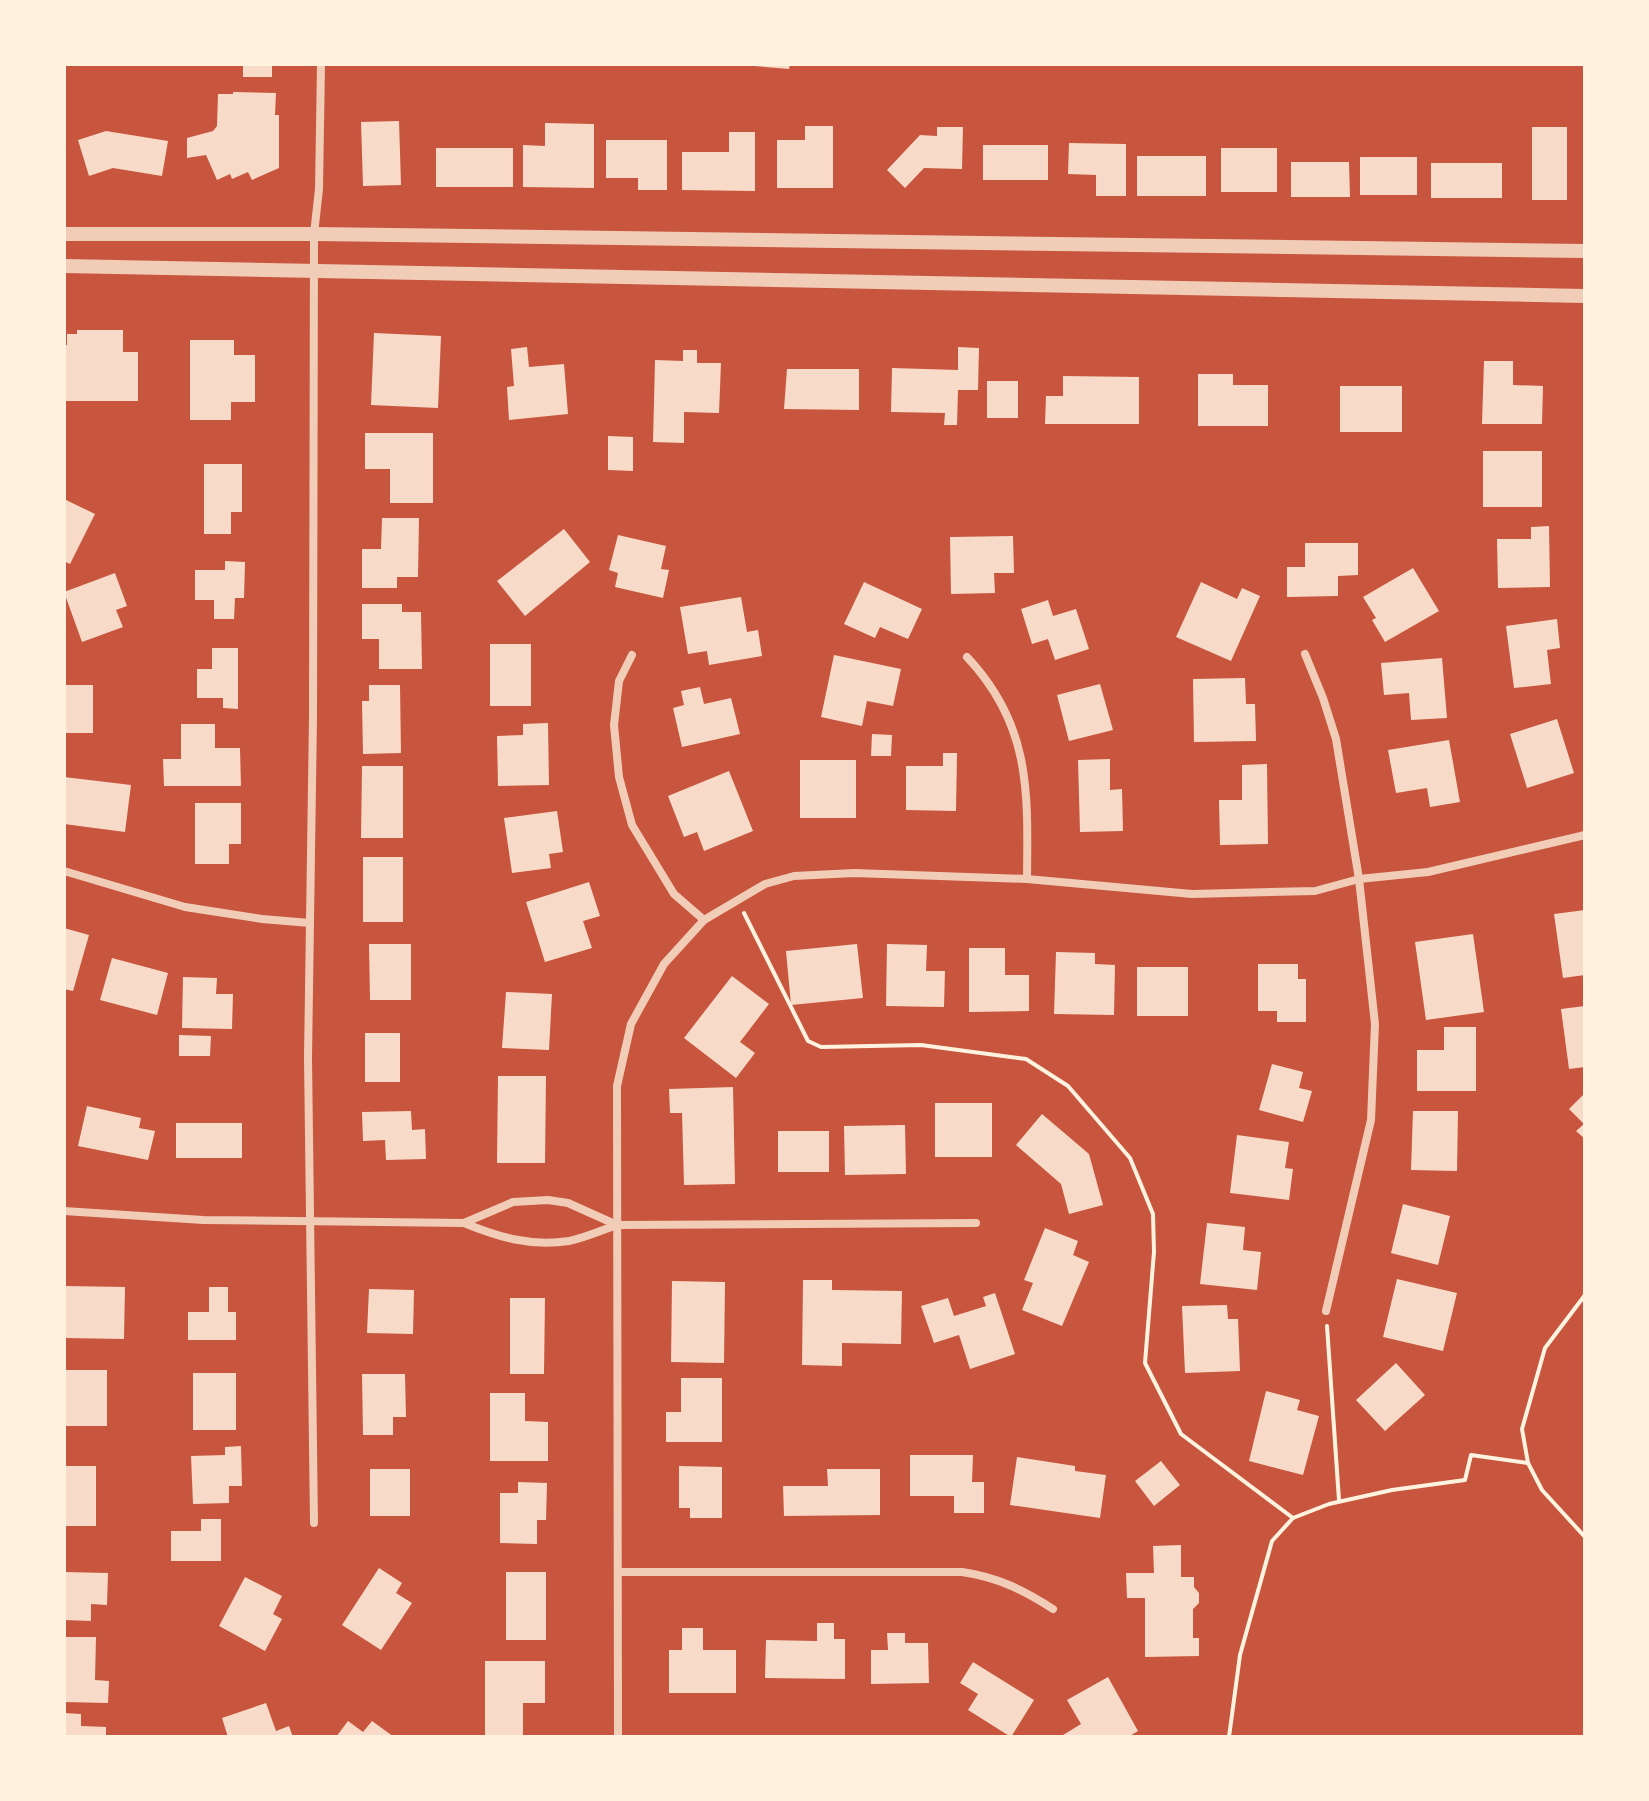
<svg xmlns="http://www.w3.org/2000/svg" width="1649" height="1801" font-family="'Public Sans',sans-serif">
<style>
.building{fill:#f7dbc8}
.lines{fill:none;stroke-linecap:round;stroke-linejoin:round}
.path{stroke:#fff3e0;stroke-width:4}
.minor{stroke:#f1ccb7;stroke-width:8}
.tertiary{stroke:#f1ccb7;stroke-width:14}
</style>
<rect width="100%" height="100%" fill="#c8553d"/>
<!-- building -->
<g class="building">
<rect x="243" y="64" width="29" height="13"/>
<path d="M754 64H790L789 69 754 66Z"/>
<path d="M233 92 276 93 275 115H279V168L252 180 248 172 232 179 230 174 217 180 206 155 187 158V138L213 131 217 126 218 94H233Z"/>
<path d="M399 121 401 185 363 186 361 122Z"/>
<path d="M545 123 594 124V188L523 187V145L545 146Z"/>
<path d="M805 126H833V188H777V140H805Z"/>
<path d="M937 127H963L962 169 924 168 905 188 887 170 920 135 937 136Z"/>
<rect x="1532" y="127" width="35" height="73"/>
<path d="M106 131 168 141 162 176 113 168 89 176 78 140Z"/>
<path d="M729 132H755V191L682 190V152H729Z"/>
<path d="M606 140H667V190H638V178H606Z"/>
<path d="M1069 143 1126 144V196H1096V175L1068 174Z"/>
<rect x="983" y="145" width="65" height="35"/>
<rect x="436" y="148" width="77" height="39"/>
<rect x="1221" y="148" width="56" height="44"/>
<rect x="1137" y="156" width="69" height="40"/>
<rect x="1360" y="157" width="57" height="38"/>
<path d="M1291 162H1349L1350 197H1291Z"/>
<rect x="1431" y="163" width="71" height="35"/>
<path d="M77 330H123V352H138V401H64V345H67V334H77Z"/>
<path d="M374 333 441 336 438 408 371 405Z"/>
<path d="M190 340H234V355H255V402H231V420H190Z"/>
<path d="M527 347 529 367 564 364 568 414 509 420 507 387 514 386 511 349Z"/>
<path d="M958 347 979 348 978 390H958L957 425H944L945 413 891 412 892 368 958 370Z"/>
<path d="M683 350H697V363H721L719 413 684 412V443L653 442 655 360 683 361Z"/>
<path d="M1484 361H1513V385L1543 386 1542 424H1482Z"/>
<path d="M787 369H859V410L784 409Z"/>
<path d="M1198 374H1233V385H1268V426H1198Z"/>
<path d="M1063 376 1139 377V424H1045L1046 396H1063Z"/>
<rect x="987" y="381" width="31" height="37"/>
<rect x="1340" y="386" width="62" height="46"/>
<path d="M365 433H433V503H390V469H365Z"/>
<path d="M608 436 633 437V471L608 470Z"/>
<rect x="1483" y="451" width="59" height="56"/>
<path d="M204 464H242V512H231V534H204Z"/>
<path d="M64 499 95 514 70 564 64 561Z"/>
<path d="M382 518H419L418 577H397V588H362V549H381Z"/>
<path d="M1549 526 1550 587 1498 588 1497 539H1531V527Z"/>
<path d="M564 529 590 562 525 616 497 581Z"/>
<path d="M618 535 666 546 661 569 669 570 663 598 615 587 618 573 609 570Z"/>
<path d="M1013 536 1014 573H994L995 593 951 594 950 537Z"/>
<path d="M1305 543H1358V575L1338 576V596L1287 597V567H1305Z"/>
<path d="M225 561 245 562 244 598H235L234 619H214V600H195V570H225Z"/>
<path d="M1413 568 1439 611 1385 642 1372 620 1376 618 1363 597Z"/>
<path d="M115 573 127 606 116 610 123 627 82 642 64 592Z"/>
<path d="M864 582 922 609 908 639 880 627 875 638 844 624Z"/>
<path d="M1201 582 1237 599 1242 588 1260 596 1231 661 1176 637Z"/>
<path d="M741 597 747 632 758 630 762 656 709 665 707 651 688 654 680 607Z"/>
<path d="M1048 600 1053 616 1076 609 1089 649 1055 660 1048 639 1032 644 1021 609Z"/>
<path d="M362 604H402V612H421L422 669H379V639H362Z"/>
<path d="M1557 619 1560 648 1547 650 1551 684 1514 688 1506 626Z"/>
<rect x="490" y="644" width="41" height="62"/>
<path d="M212 648H238V709L223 708V698H197V669H212Z"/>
<path d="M834 655 901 669 893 706 867 701 862 726 821 717Z"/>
<path d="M1442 658 1447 718 1411 720 1409 693 1384 695 1381 663Z"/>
<path d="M1245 678 1246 704H1255L1256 741 1194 742 1193 679Z"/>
<path d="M1100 684 1113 730 1069 741 1057 695Z"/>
<rect x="64" y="685" width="29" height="48"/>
<path d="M369 685H400L401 753 363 754 362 701H369Z"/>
<path d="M700 687 704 704 731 698 740 734 682 747 673 708 684 705 681 691Z"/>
<path d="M1557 719 1574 773 1527 788 1510 734Z"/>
<path d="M548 723 549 785 498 786 497 736 523 735V724Z"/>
<path d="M181 724H215V748H240L241 786H164L163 759H181Z"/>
<path d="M872 734 892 735 891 756H871Z"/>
<path d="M1449 740 1460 802 1430 807 1427 788 1396 793 1388 750Z"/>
<path d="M943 753H957L956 811 906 810V766H943Z"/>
<path d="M1110 759V790L1122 789 1123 831 1080 832 1078 760Z"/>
<rect x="800" y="760" width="56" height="58"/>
<path d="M1267 764 1268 844 1220 845 1219 800H1242V765Z"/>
<path d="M362 766H403V838H361Z"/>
<path d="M729 771 753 831 704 851 697 832 684 837 668 796Z"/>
<path d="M64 777 131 785 125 832 64 824Z"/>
<path d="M195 803H241V844H229V864H195Z"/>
<path d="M557 811 563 852 549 854 551 868 512 873 504 818Z"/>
<rect x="363" y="857" width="40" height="65"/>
<path d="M589 882 600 916 583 921 592 948 545 962 526 902Z"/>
<path d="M1585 910V975L1563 978 1554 914Z"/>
<path d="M64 928 89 935 73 991 64 989Z"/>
<path d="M1473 934 1484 1012 1426 1020 1415 942Z"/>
<path d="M369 944H411V1000H370Z"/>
<path d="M857 944 863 998 791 1005 786 951Z"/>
<path d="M887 944 927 945 926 971H945L944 1007 886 1006Z"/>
<path d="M969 948H1005V975H1029V1011L969 1012Z"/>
<path d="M1056 952 1095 953V964L1115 965 1114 1015 1054 1014Z"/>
<path d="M112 958 168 973 157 1015 100 1000Z"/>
<path d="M1258 964H1298V979H1306V1022H1277V1011H1258Z"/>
<rect x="1137" y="967" width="51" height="49"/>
<path d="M732 976 769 1004 740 1042 755 1053 736 1078 684 1038Z"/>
<path d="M183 977 217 978 216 994H233L232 1029 182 1028Z"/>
<path d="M506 992 552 994 549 1050 502 1048Z"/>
<path d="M1585 1006V1067L1569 1069 1561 1009Z"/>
<path d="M1444 1027H1476V1091H1417V1050H1444Z"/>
<rect x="365" y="1033" width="35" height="49"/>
<path d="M179 1035 211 1036 210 1056H179Z"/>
<path d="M1272 1064 1303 1072 1299 1088 1312 1091 1303 1122 1259 1110Z"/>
<path d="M498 1076H546L545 1163H497Z"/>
<path d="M733 1087 735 1184 684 1185 682 1113H670L669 1089Z"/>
<path d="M1585 1093V1139L1576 1131 1584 1124 1569 1109Z"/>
<rect x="935" y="1103" width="57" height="54"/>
<path d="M87 1106 141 1118 139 1128 155 1131 148 1160 78 1146Z"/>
<path d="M411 1111 412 1130 425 1129 426 1159 386 1160 385 1140 363 1141 362 1112Z"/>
<path d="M1413 1111H1458L1457 1171 1411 1170Z"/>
<path d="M1042 1114 1089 1154 1103 1205 1069 1214 1061 1184 1016 1145Z"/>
<rect x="176" y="1123" width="66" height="35"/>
<path d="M905 1125 906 1174 845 1175 844 1126Z"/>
<rect x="778" y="1131" width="51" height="41"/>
<path d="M1237 1135 1289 1142 1285 1168 1293 1169 1289 1200 1230 1193Z"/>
<path d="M1403 1204 1450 1216 1438 1265 1391 1253Z"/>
<path d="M1207 1223 1245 1227 1243 1250 1261 1252 1257 1290 1200 1284Z"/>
<path d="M1045 1228 1078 1241 1073 1255 1089 1262 1062 1326 1022 1310 1033 1283 1024 1280Z"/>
<path d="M1397 1279 1457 1293 1443 1351 1383 1337Z"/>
<path d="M803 1280H832V1290L902 1291 901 1344 842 1343V1366L802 1365Z"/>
<path d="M672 1281 725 1282 724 1363 671 1362Z"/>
<path d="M64 1286 125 1287 124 1339 64 1338Z"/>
<path d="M209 1287H228V1312H236V1340H188V1312H209Z"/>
<path d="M369 1289 414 1290 413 1334 367 1333Z"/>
<path d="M995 1293 1015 1354 970 1369 959 1335 934 1343 921 1306 948 1298 954 1316 986 1306 983 1297Z"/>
<path d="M510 1298H545L544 1374H510Z"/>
<path d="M1227 1305 1228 1319H1238L1240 1371 1185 1373 1182 1306Z"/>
<path d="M1396 1363 1425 1395 1385 1431 1356 1400Z"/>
<rect x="64" y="1370" width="43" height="56"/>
<rect x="193" y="1373" width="43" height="57"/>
<path d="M362 1374H405L406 1417H393V1435H363Z"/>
<path d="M681 1378H722V1442H666V1412H681Z"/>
<path d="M1266 1391 1300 1400 1297 1410 1319 1416 1303 1475 1249 1461Z"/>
<path d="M490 1393H525V1421L548 1422V1461H490Z"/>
<path d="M241 1446 242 1486H229V1503L193 1504 191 1456 225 1455V1447Z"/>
<path d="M910 1455H973L972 1482H984V1513H954V1496H910Z"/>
<path d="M1017 1457 1075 1466V1471L1106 1475 1100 1518 1010 1505Z"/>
<path d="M1161 1461 1180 1485 1154 1506 1135 1481Z"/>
<rect x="64" y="1466" width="32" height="60"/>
<path d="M679 1466 722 1467V1518H690V1508H679Z"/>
<rect x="370" y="1469" width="40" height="47"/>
<path d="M827 1469H880V1515L784 1516 783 1486H828Z"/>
<path d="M518 1482 547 1483 546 1520H537V1544L500 1543V1493H518Z"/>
<path d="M201 1519H221V1561H171V1531H201Z"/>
<path d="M1181 1545V1577H1194V1587L1199 1593V1603L1193 1609V1638H1199V1656L1145 1657V1598H1127L1126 1573H1154L1153 1546Z"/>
<path d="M379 1568 402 1583 396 1593 412 1603 381 1650 342 1625Z"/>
<path d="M64 1572 108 1573 107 1605 91 1604V1621L64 1620Z"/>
<rect x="506" y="1572" width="40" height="68"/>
<path d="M245 1577 282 1596 273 1614 282 1619 265 1651 219 1626Z"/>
<path d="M817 1623H834V1639H845V1679L765 1678 766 1640 817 1641Z"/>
<path d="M682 1628H703V1650H736V1693H669V1650H682Z"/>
<path d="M887 1633H905V1643H928L929 1683 871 1684V1650H888Z"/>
<path d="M64 1637H96L95 1680 109 1681 108 1703 64 1702Z"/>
<path d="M485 1661H545V1703H523V1736H485Z"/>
<path d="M973 1662 1034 1700 1011 1737 968 1710 978 1694 960 1683Z"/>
<path d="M1108 1677 1138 1731 1128 1737H1064L1063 1735 1081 1724 1067 1700Z"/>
<path d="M266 1703 276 1731 289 1726 293 1737H228L222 1718Z"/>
<path d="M64 1713 81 1714V1726L106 1727V1737H64Z"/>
<path d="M348 1721 363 1732 372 1721 394 1737H336Z"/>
</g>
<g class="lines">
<!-- path -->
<g class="path">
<path d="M744 913 808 1041 821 1047 921 1045 1026 1059 1068 1086 1130 1158 1153 1214 1154 1252 1145 1363 1181 1434 1293 1518"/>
<path d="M1585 1295 1545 1348 1522 1429 1528 1463 1542 1490 1585 1537"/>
<path d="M1327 1326 1339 1500"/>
<path d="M1229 1737 1240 1655 1272 1541 1293 1518 1329 1504 1392 1490 1465 1480 1471 1455 1528 1463"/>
</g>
<!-- minor -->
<g class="minor">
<path d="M1305 654 1323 698 1336 739 1359 879 1375 1024 1371 1120 1326 1311"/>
<path d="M632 655 619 681 614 725 619 777 632 825 674 894 704 920"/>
<path d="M967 657C1031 725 1028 792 1027 879"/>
<path d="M64 871 185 907 262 919 310 923"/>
<path d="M64 1211 203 1220 464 1223 513 1202 548 1200 568 1203 617 1225 976 1223"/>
<path d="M464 1223C498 1237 531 1247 569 1241 585 1238 602 1230 617 1225"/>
<path d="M314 1523 308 1058 313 717 314 234 319 189 321 64"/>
<path d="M620 1572H962C997 1577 1024 1590 1053 1609"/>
<path d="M618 1737 617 1086 631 1024 664 964 704 920 765 884 794 876 854 873 1027 879 1192 894 1315 891 1359 879 1428 872 1585 835"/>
</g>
<!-- tertiary -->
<g class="tertiary">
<path d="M64 234H314L1585 251"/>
<path d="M64 266 1585 296"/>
</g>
</g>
<!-- border -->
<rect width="1649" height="1801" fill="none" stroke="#fff3e0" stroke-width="132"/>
</svg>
